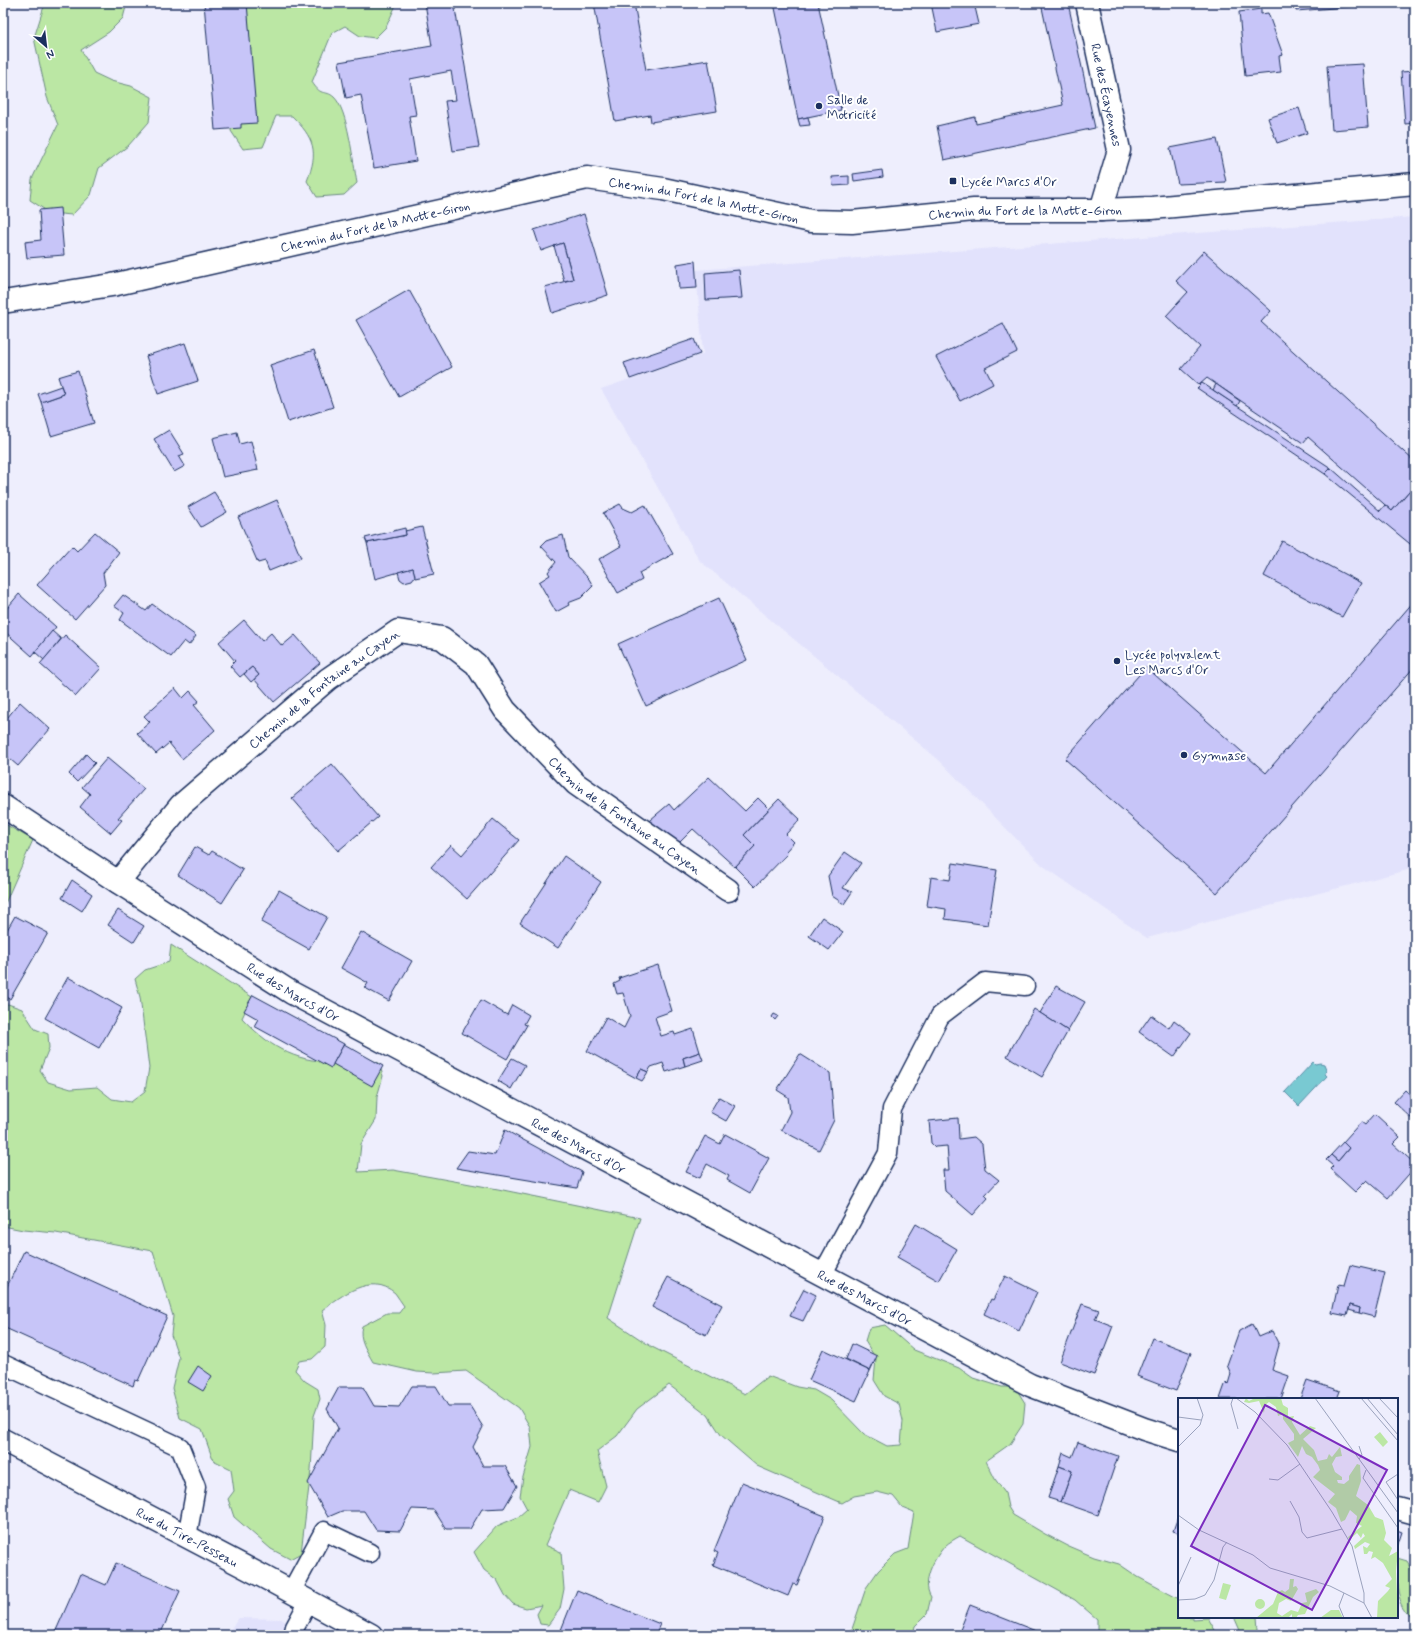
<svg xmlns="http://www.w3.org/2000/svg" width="1418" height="1638" font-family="Mynerve,sans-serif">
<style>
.built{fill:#e2e2fc}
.green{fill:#bbe7a4;stroke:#6b8b81}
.water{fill:#79c9d2;stroke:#538ba4}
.building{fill:#c7c5f8;stroke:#1b2f5e}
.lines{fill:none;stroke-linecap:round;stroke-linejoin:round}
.service-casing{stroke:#1b2f5e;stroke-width:21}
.minor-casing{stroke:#1b2f5e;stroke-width:25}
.service{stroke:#fff;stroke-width:18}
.minor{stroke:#fff;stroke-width:22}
.poi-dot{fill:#1b2f5e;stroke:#fff;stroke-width:1.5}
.labels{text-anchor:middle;stroke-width:4;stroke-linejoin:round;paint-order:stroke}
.street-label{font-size:13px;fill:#1b2f5e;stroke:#fff}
.poi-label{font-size:13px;fill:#1b2f5e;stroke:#fff;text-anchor:start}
.inset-road{fill:none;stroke:#9aa2bd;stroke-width:1}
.view{fill:#7b2cbf;fill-opacity:0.15;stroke:#7b2cbf;stroke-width:2}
.inset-edge{fill:none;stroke:#1b2f5e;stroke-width:2}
</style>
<rect width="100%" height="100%" fill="#eeeefd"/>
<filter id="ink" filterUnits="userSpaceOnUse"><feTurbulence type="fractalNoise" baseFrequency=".025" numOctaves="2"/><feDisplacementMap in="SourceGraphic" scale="8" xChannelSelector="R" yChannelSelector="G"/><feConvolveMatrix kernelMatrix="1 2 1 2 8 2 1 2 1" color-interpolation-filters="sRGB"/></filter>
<g filter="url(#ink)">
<!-- built -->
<g class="built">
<path d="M1415 217V868L1147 938 1042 865 940 761 700 561 601 389 703 354 696 270Z"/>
<path d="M239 1618 281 1619 310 1635H226Z"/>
</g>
<!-- green -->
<g class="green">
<path d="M45 3H127L123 18 109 32 81 50 94 73 111 81 131 86 152 97 149 122 128 146 99 168 91 195 72 215 50 213 30 200 32 179 58 125 47 97 34 38Z"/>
<path d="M239 3H397L386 27 375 38 360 36 345 26 332 33 312 82C322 98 325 89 334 97 348 110 353 162 357 183L344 195 317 197 307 181C319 151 314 138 292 116H276L263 147 243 149 231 131Z"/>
<path d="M3 823 33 840 3 908Z"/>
<path d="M171 945 252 997 242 1018C266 1044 295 1063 332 1061 340 1060 348 1055 356 1055 363 1055 373 1061 379 1063L383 1076 377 1097 376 1120 361 1144 358 1172 393 1170 498 1189 640 1218 608 1318 652 1347 745 1394 768 1376 797 1387 814 1390 831 1400 864 1434 887 1446 901 1445 903 1421 899 1404 884 1396 874 1380 876 1359 865 1341 869 1328 885 1325 914 1350 959 1368 973 1378 1002 1387H1015L1025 1403 1023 1424 1010 1444 986 1461 995 1479 1005 1493 1008 1507 1013 1515 1045 1534 1068 1546 1094 1557 1119 1564 1138 1577 1179 1599V1617H1193V1619L1208 1618 1216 1632 1215 1635H1097V1619L1075 1600 960 1536C955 1539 949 1542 945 1546 934 1558 921 1582 931 1597L927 1614 915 1626 913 1635H850L866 1588 878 1571 895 1554 908 1549 914 1512 902 1507 893 1496 877 1492 854 1496 842 1503 757 1466 721 1435 708 1415 669 1385 637 1409 617 1436 597 1451 606 1486 598 1502 569 1490 545 1545 561 1552 564 1589 560 1609 548 1625 540 1624 537 1614 542 1605 526 1608 513 1604 505 1595 497 1580 484 1570 474 1552 497 1526 518 1517 527 1509 520 1496 523 1477 532 1447 530 1427 519 1408 466 1371 434 1373 417 1372 373 1362C367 1351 358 1339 362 1326L387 1313H399L404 1306C401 1302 398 1297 395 1293 371 1272 341 1296 322 1310L326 1325 325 1347 312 1359 299 1361 295 1370 305 1381 318 1389 320 1399 314 1416 311 1470 301 1553 290 1559 271 1549 234 1517 228 1499 234 1491 231 1469 213 1460 202 1429 180 1418 172 1388 179 1358 171 1335 173 1316 153 1251 56 1233 23 1230 3 1226V1005L8 1004 22 1009 35 1029 48 1034 49 1048 40 1070 48 1082 71 1089 97 1087 112 1099 131 1102 145 1091 149 1068 140 997 135 979 145 970 169 962Z"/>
<path d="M1397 1558 1407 1561 1415 1575V1622C1394 1600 1397 1586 1397 1558Z"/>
<path d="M1235 1617H1257L1258 1629 1256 1635H1242L1235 1619Z"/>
</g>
<!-- water -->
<path class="water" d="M1313 1062 1315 1064 1320 1063 1324 1064 1326 1069 1325 1074 1327 1076 1299 1106 1285 1092Z"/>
<!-- building -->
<g class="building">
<path d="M204 3H247L257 123 241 124V128L215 130Z"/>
<path d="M425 3H454L479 147 453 151 445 101 456 100 451 71 410 79 416 115 409 116 416 161 374 168 361 95 346 98 339 62 432 46Z"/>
<path d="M594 3H634L646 70 708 60 717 111 651 122 650 115 615 121Z"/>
<path d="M774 3H818L841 110 798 119Z"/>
<path d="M931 3H974L979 24 937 32Z"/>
<path d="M1041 3H1068L1095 128 944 160 937 126 975 117 976 124 1063 105Z"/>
<path d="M1295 3H1359V6L1296 11Z"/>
<path d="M1261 9V14L1268 13 1283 55 1279 56 1281 72 1245 76 1239 12Z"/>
<path d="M1363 64 1368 127 1332 130 1327 66Z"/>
<path d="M1415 71V123L1405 124 1401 72Z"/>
<path d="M1299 108 1307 133 1277 143 1268 118Z"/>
<path d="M808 117 810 125 800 126 798 119Z"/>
<path d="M1217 139 1226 182 1178 184 1170 148Z"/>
<path d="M882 170 883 177 854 181 853 174Z"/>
<path d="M849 176V185L833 186 832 177Z"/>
<path d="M60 208 64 255 27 258 25 242 41 240 39 210Z"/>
<path d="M584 214 608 295 552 313 545 287 573 279 563 243 541 251 534 230Z"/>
<path d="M563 243 573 279 564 281 554 246Z"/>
<path d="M1204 251 1271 311 1261 322 1415 462V494L1410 490 1392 511 1308 437 1303 443 1207 378 1199 385 1181 369 1200 347 1166 316 1188 292 1176 281Z"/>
<path d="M695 261 697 288 679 289 677 264Z"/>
<path d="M739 270 742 298 706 300 705 273Z"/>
<path d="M409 290 452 367 399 397 356 320Z"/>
<path d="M1003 323 1017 352 985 368 993 384 960 401 936 357Z"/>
<path d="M694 339 700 354 630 379 624 363Z"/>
<path d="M185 343 198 381 158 394 146 356Z"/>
<path d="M314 350 333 407 288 422 270 365Z"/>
<path d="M78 371 94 423 51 436 41 402 64 394 58 377Z"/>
<path d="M1202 383 1213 390 1331 468 1325 474 1197 388Z"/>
<path d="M1216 384 1240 401 1237 406 1213 390Z"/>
<path d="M61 386 64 394 41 402 38 394Z"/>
<path d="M169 430 184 454 179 456 185 466 174 472 154 439Z"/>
<path d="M237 432 240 444 251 441 258 470 223 477 213 438Z"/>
<path d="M1331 468 1380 511 1385 505 1392 511 1410 490 1415 494V522L1412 525 1415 527V548L1325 474Z"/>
<path d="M214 492 227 512 201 527 188 507Z"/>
<path d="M277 500 301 558 269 571 265 561 258 563 238 517Z"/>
<path d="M620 504 623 508 632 512 645 505 673 554 639 573 642 580 618 593 599 559 621 546 603 513Z"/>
<path d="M422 527 434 574 415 578 413 568 375 579 367 543 406 535 405 531Z"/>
<path d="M405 528 406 535 367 543 365 538Z"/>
<path d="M95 532 119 552 103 573 105 585 75 619 37 585 72 546 77 551Z"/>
<path d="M563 535 568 557 589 579 593 586 581 598 568 603 569 605 556 612 539 582 550 575 548 572 556 562 541 546 546 541Z"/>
<path d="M1282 541 1361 583 1342 617 1264 576Z"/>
<path d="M413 568 415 576 412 580 404 582 400 579 398 572Z"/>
<path d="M19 594 56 627 32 656 3 630V613Z"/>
<path d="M123 595 146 611 152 604 196 636 189 645 184 641 171 657 120 620 124 613 114 606Z"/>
<path d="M719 598 747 660 646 706 618 644Z"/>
<path d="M1415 600V666L1217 893 1065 759 1146 667 1266 773Z"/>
<path d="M244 620 262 641 271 633 282 646 295 635 320 663 274 702 254 679 259 675 252 667 240 677 230 666 235 661 219 642Z"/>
<path d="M52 631 61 639 44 660 35 652Z"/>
<path d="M65 635 101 668 76 696 40 664Z"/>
<path d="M252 667 259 675 251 682 244 674Z"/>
<path d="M175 688 183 698 190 691 199 701 194 705 215 730 182 759 169 743 156 754 137 733 150 722 144 716Z"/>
<path d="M20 702 50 729 18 766 3 753V723Z"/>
<path d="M86 754 95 763 77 782 69 774Z"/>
<path d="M107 758 144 789 118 818 122 820 111 833 80 807 90 794 82 787Z"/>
<path d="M332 764 378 817 338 851 292 798Z"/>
<path d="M709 777 745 811 758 798 769 809 744 835 755 846 735 867 693 829 678 844 644 825 669 804 674 810Z"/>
<path d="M779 799 800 819 786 834 794 842 786 851 788 853 755 887 735 867 755 846 744 835Z"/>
<path d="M493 819 519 840 467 899 431 867 451 845 462 855Z"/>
<path d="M195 847 209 855 212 851 243 870 222 903 178 875Z"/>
<path d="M845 852 861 863 843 888 852 892 844 904 832 896 828 876Z"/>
<path d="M564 856 601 882 558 948 520 923Z"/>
<path d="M953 863 997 870 988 925 945 919 946 909 927 906 931 877 950 880Z"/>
<path d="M72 880 92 894 82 911 62 898Z"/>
<path d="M279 890 327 917 309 949 261 922Z"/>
<path d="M118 910 144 926 134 942 108 925Z"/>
<path d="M15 916 48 933 10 999 3 995V937Z"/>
<path d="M822 917 843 932 829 950 809 936Z"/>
<path d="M361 932 412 961 389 1001 365 988 368 983 341 968Z"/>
<path d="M658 965 672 1011 655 1017 661 1036 674 1032 675 1035 693 1029 700 1052 683 1058 685 1066 666 1072 663 1063 651 1067 648 1072 641 1069 636 1078 587 1051 606 1017 624 1028 630 1016 623 993 617 994 614 984 620 981 619 978Z"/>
<path d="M68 977 122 1008 99 1048 45 1018Z"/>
<path d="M1056 986 1085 1002 1068 1031 1040 1013Z"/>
<path d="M253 995 344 1044 331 1068 254 1026 258 1019 244 1011Z"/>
<path d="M481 1000 507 1015 512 1005 529 1015 524 1024 527 1025 507 1059 462 1033Z"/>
<path d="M1034 1009 1068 1031 1042 1077 1007 1056Z"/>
<path d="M774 1014 778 1016 775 1020 772 1017Z"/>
<path d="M1151 1015 1169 1028 1174 1020 1191 1033 1174 1057 1139 1032Z"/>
<path d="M344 1044 383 1066 372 1086 333 1064Z"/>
<path d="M700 1052 703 1060 685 1066 683 1058Z"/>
<path d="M800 1054 830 1073 834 1120 819 1150 781 1130 790 1112 788 1097 777 1090Z"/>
<path d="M512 1058 525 1065 511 1089 498 1081Z"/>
<path d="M641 1069 648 1072 642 1081 636 1078Z"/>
<path d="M1405 1090 1415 1099V1118L1413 1120 1394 1102Z"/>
<path d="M719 1097 735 1106 726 1121 710 1112Z"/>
<path d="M1375 1114 1400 1137 1393 1144 1415 1164V1167L1388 1198 1367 1180 1355 1192 1330 1169 1333 1166 1326 1160 1331 1155 1338 1161 1349 1148 1343 1142 1361 1122 1365 1125Z"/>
<path d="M958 1118 959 1139 974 1137 982 1144 985 1169 999 1180 985 1195 988 1198 973 1215 945 1191 943 1170H949L947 1146 935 1147 931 1143 929 1121Z"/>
<path d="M505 1130 582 1172 577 1188 456 1168 468 1151 495 1155Z"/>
<path d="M725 1134 769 1158 750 1193 727 1180 729 1176 707 1164 700 1178 686 1172 705 1136 720 1144Z"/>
<path d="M1343 1142 1349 1148 1338 1161 1331 1155Z"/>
<path d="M916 1224 957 1249 939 1281 897 1257Z"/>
<path d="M24 1251 167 1316 138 1381 135 1380 133 1386 3 1327V1295Z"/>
<path d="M1350 1265 1385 1273 1374 1317 1359 1313 1360 1308 1350 1305 1347 1316 1332 1313 1338 1285 1344 1286Z"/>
<path d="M1005 1276 1037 1292 1019 1331 984 1314 991 1299 993 1300Z"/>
<path d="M668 1277 722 1305 706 1335 652 1307Z"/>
<path d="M804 1289 816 1295 803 1321 790 1316Z"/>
<path d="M1082 1304 1099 1310 1095 1319 1113 1326 1094 1375 1060 1362Z"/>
<path d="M1350 1305 1360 1308 1359 1313 1349 1310Z"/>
<path d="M1252 1324 1258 1337 1272 1331 1279 1345 1272 1370 1289 1376 1281 1399H1220L1226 1382 1228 1384 1231 1374 1227 1365 1239 1331Z"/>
<path d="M1152 1338 1191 1353 1176 1391 1137 1376Z"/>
<path d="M852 1344 877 1356 870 1371 846 1359Z"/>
<path d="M823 1349 870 1371 856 1401 809 1380Z"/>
<path d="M198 1366 212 1376 203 1391 188 1382Z"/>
<path d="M1307 1380 1340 1391 1337 1399H1300Z"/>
<path d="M412 1386H436L448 1406H470L483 1427 473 1447 483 1466H505L517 1486 504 1508 482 1509 470 1529H446L434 1510 412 1509 400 1531 376 1530 364 1511H342L328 1517 308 1483 338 1428 327 1409 339 1387H363L374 1406 399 1407Z"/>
<path d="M1078 1442 1118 1456 1098 1515 1061 1502 1072 1471 1059 1466 1063 1453 1072 1457Z"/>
<path d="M1059 1466 1072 1471 1061 1502 1048 1498Z"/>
<path d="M742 1482 825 1516 797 1585 793 1584 788 1596 713 1565 718 1553 714 1551Z"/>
<path d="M1179 1514V1533L1173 1531Z"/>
<path d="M1397 1530 1402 1532 1397 1547Z"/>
<path d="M116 1563 180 1591 160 1635H54L81 1574 106 1585Z"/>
<path d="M577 1590 660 1624 655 1635H559Z"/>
<path d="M970 1605 1046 1635H958Z"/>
<path d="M39 1631 49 1635H37Z"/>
</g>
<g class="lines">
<defs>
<g id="service">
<path d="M822 1275 888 1153 892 1109 940 1016 985 982 1025 986"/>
<path d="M3 1364 180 1447 196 1487 187 1537"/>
<path d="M291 1592 324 1531 370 1553"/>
<path d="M293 1635 295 1627 309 1601"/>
</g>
<g id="minor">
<path id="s1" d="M1087 3 1119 150 1101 210"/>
<path id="s2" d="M3 302 112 285 587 178 663 189 811 221 852 222 974 210H1101L1152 208 1415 184"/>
<path id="s3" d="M3 806 118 882 292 993 1030 1385 1144 1429 1179 1440"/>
<path id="s4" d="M118 882 181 805 328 679 398 631 442 638 476 664 505 710 576 784 728 890"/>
<path id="s5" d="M3 1440 264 1577 371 1635"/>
<path d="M1397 1508 1415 1513"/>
</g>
</defs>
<!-- service casing -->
<use href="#service" class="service-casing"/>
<!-- minor casing -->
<use href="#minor" class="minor-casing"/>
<!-- service -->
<use href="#service" class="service"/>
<!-- minor -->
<use href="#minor" class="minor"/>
</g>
</g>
<!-- markers -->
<g class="poi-dot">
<circle cx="819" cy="106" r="4"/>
<rect x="949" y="177" width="8" height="8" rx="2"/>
<circle cx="1117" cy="661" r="4"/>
<circle cx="1184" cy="755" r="4"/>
</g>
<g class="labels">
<!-- street labels -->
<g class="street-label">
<text dy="5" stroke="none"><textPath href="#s1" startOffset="94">Rue des Écayennes</textPath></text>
<text dy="5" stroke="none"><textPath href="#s2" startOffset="716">Chemin du Fort de la Motte-Giron</textPath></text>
<text dy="5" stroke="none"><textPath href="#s2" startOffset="1040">Chemin du Fort de la Motte-Giron</textPath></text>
<text dy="5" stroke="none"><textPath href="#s2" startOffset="380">Chemin du Fort de la Motte-Giron</textPath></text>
<text dy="5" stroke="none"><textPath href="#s4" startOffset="284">Chemin de la Fontaine au Cayen</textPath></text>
<text dy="5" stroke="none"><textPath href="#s4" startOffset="680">Chemin de la Fontaine au Cayen</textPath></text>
<text dy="5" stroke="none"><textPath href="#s3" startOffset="345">Rue des Marcs d'Or</textPath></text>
<text dy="5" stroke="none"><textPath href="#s3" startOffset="669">Rue des Marcs d'Or</textPath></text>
<text dy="5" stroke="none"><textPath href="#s3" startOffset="993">Rue des Marcs d'Or</textPath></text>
<text dy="5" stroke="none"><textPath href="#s5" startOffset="208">Rue du Tire-Pesseau</textPath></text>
</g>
<!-- poi labels -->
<g class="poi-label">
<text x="827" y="104">Salle de<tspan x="827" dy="15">Motricité</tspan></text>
<text x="961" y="186">Lycée Marcs d'Or</text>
<text x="1125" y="659">Lycée polyvalent<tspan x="1125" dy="15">Les Marcs d'Or</tspan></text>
<text x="1192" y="760">Gymnase</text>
</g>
</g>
<!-- overview -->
<g transform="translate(1178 1398)">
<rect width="220" height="220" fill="#eeeefd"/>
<path d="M68 0 71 3 77 0H103L105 7 110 10V19L116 18 114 24 122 37 132 28 138 30 125 41 136 52 140 63 149 61 151 56 154 59 162 49 164 58 158 59 154 66 157 74 164 79V82H159L160 85 166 86 171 82V78L179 66 182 67 183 83 178 98 190 107 197 119 205 122 208 135 206 142 214 150 211 158 220 153 218 173 220 220H199L200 203 210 193 212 190 207 188 214 181 205 165 197 159 193 161 195 154 191 153 189 156H186L185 148 189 150 192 146 187 144 177 151 176 148 187 138 185 135 183 140 179 135 171 142 170 139 184 128 178 125 179 118 172 112 167 122 163 124 158 110 150 104 157 96 135 79 142 72 140 67 134 59 128 56 124 48 120 59 110 45 116 42V36L105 21V16L100 18 98 9 91 4 87 7 86 15 81 3 71 5 66 4ZM202 34 210 44 205 49 196 39ZM112 181H116L115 189 118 188 120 191 113 203 108 201 101 205 99 215 104 218 113 212 120 214 124 205 129 204 127 195 138 191 141 194 135 199 127 216 120 217 118 220H114V216L110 220H78L95 206 100 194 104 192 107 194 111 191ZM45 185 53 187 48 202 41 200ZM77 206a5 5 0 1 1 10 0a5 5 0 1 1-10 0ZM153 212H161L165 220H142Z" fill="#bbe7a4"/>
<path class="inset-road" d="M55 0 53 6 60 31M58 0 77 14 109 47 154 114 174 148 186 195V205L194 220M137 0 220 115M183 0 220 43M189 0 220 37M201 0 220 20M0 19 23 22M0 49 22 27 25 17 19 0M181 61 184 57 181 48M188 72 185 80 220 130M220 76 208 84 220 102M91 81 100 82 122 66M112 103 121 119 124 134 129 140 164 131M0 117 21 132 75 157 92 170 152 188 186 205M0 188 13 159M166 195 161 208 166 220M0 202 17 201 27 197 36 182 45 149 49 144"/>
<path class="view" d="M87 7 209 72 134 212 13 148Z"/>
<rect width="220" height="220" class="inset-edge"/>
</g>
<!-- margin -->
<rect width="1418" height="1638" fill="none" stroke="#fff" stroke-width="16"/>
<rect x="8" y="8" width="1402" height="1622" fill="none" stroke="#1b2f5e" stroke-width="1.5" filter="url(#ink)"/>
<!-- north arrow -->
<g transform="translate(46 46) rotate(152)" stroke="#ffffff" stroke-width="3" paint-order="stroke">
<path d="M0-3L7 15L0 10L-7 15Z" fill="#1b2f5e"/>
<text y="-6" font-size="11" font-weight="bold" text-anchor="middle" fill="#1b2f5e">N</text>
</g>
</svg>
